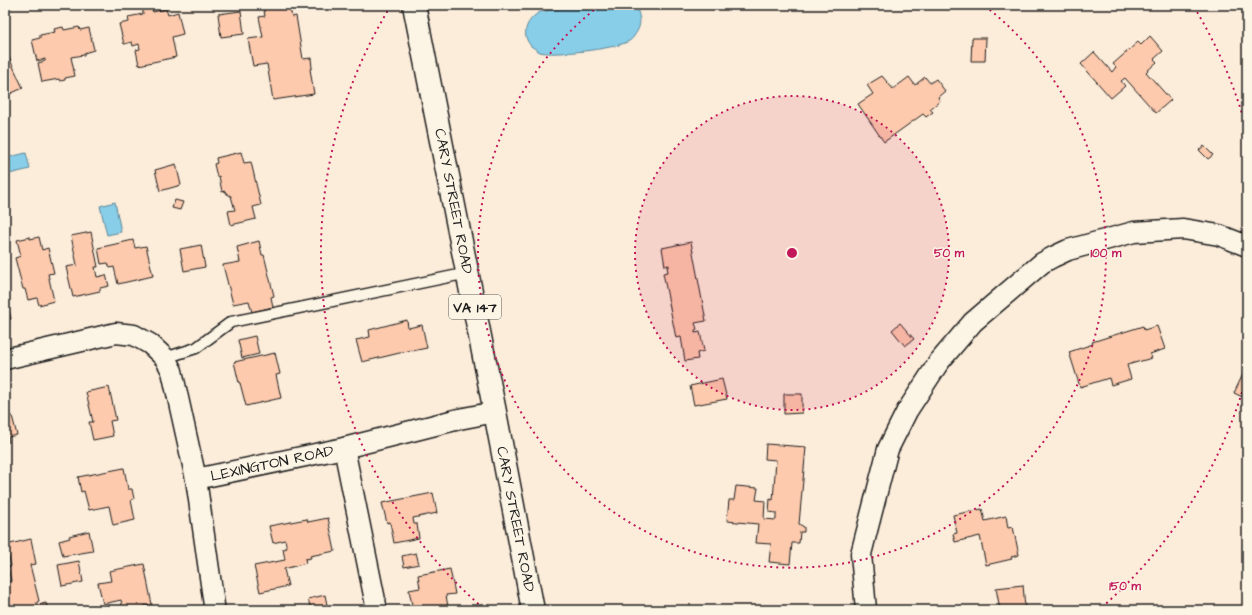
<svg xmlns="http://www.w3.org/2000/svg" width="1252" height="615" font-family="'Architects Daughter',sans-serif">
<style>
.water{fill:#88cee9;stroke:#5d8797}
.building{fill:#fdcaad;stroke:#1c1c1c}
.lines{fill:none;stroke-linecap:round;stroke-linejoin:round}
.lane-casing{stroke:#1c1c1c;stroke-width:13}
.street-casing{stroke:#1c1c1c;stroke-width:23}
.primary-casing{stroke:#1c1c1c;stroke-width:25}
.lane{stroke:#fcf5e5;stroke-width:10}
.street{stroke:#fcf5e5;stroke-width:20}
.primary{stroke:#fcf5e5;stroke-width:22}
.ring{fill:none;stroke:#c2185b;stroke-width:2;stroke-dasharray:2 4}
.labels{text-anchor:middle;stroke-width:3;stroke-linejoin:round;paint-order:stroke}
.shield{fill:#fcf5e5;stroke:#5f5d58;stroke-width:1}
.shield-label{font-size:14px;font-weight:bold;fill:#1c1c1c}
.street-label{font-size:15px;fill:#1c1c1c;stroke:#fcf5e5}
.centre{fill:#c2185b;stroke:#fcf5e5;stroke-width:2}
.ring-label{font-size:12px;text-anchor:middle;font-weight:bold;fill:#c2185b;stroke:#fcf5e5;stroke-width:3;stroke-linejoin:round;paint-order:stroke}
</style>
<rect width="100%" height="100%" fill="#fcecda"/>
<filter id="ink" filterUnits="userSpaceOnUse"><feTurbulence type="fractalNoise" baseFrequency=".025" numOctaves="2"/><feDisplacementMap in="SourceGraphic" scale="8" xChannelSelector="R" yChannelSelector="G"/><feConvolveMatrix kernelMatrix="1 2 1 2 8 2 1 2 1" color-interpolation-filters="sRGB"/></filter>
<g filter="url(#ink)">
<!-- water -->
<g class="water">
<path d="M579 5H636C640 18 643 24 634 36 633 38 630 41 627 42 614 49 553 56 540 52 537 51 535 48 532 47 520 35 526 20 540 12Z"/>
<path d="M26 153 30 169 5 175V158Z"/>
<path d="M115 202 121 232 107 235 100 206Z"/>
</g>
<!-- building -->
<g class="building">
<path d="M263 5H289L292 17 296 16 303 59 311 58 312 68 310 69 314 94 273 100 267 64 253 66 248 39 263 37 259 17 265 16Z"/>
<path d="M152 8 153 12 166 9 168 15 178 12 183 34 172 37 176 57 139 65 136 50 140 49 139 44 133 46 132 42 124 44 119 24 129 22 128 17 143 14V10Z"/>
<path d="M241 11 244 34 221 37 218 14Z"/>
<path d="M63 27 64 30 79 27 80 30 89 28 94 50 84 53V55L71 57 75 76 65 78V80L60 81 59 79 42 82 38 63 45 61V59L37 61 32 40 40 38V35L55 32 54 29Z"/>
<path d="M1150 36 1163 51 1154 59 1157 62 1146 72 1171 100 1156 113 1125 78 1121 81 1125 86 1111 98 1081 64 1094 52 1112 72 1116 67 1113 64 1138 42 1141 45Z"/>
<path d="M972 38H986L985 61H971Z"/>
<path d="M5 51H6L23 88 5 96Z"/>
<path d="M882 76 893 89 909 77 915 85 925 77 930 83 936 79 945 91 938 97 940 101 930 109 933 112 926 117 923 114 884 142 858 104 873 94 867 85Z"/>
<path d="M1204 146 1213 155 1208 159 1199 150Z"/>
<path d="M241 152 244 163 251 162 261 205 253 207 256 219 231 225 228 211 235 210 231 196 227 194 225 191 222 192 219 176 217 177 214 164 217 163 216 158Z"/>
<path d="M176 164 181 185 160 191 155 170Z"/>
<path d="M175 200 183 202 180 210 172 208Z"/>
<path d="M91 232 98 267H95L97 277 106 275 109 286 100 288V291L73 297 66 267 77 265 71 236Z"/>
<path d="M30 237V239L39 237 42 250 48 248 54 273 48 274 54 301 39 305 37 298 28 300 25 289H23L15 258 21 256 17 240Z"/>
<path d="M133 240 135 248 146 246 153 276 118 284 114 267 110 268 108 263 101 264 98 248Z"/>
<path d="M259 241 262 255H264L274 296 271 297 273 307 252 312 249 301 233 304 223 265 240 262 237 247Z"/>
<path d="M691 242 706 321 695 323 697 329 695 330V333L700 332 704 351 697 353 698 359 685 361 681 337 676 338 663 273 668 272 667 267H669V265L665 266 662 248Z"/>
<path d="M201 245 205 267 184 271 180 249Z"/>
<path d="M5 291 11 319 5 320Z"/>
<path d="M407 320 408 328 422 325 427 348 412 351V350L362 362 356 340 370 337 369 330Z"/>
<path d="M900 323 914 339 905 346 892 330Z"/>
<path d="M1143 326 1144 330 1157 326 1165 349 1150 354 1152 358 1127 365 1131 379 1111 385 1109 378 1080 387 1069 352 1093 344 1092 342Z"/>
<path d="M255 336 259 354 242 358 238 340Z"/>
<path d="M275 353 280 374 276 375 281 398 246 406 240 383H239L234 362Z"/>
<path d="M1247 366V399L1234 393Z"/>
<path d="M722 379 727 399 694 405 690 386Z"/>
<path d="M109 387 116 420 110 421 113 436 93 440 89 422H93L86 392Z"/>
<path d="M784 394H802V413L784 414Z"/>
<path d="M12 416 17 435 8 437 9 442 5 443V417Z"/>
<path d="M766 444 806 447 799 524 804 527V532H800L799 543H792L790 564 769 562 771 544 756 543 758 524 727 521 729 500H734L736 486 758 488 756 500 765 501 764 519 776 520V513L769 512 770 499 773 500 776 460 765 459Z"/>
<path d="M124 468 128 489H132L134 499 131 500 135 520 113 525 109 506 89 510 84 491 81 492 78 477Z"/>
<path d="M433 493 437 513 413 518 414 524H417L419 538 394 543 390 522 387 523 382 503Z"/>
<path d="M982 509 985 521 1006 516 1008 528 1013 527 1019 555 1011 557 1012 559 986 565 980 536 955 542 953 534 957 533 953 515Z"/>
<path d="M328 518 335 551 310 556 311 558 305 559 306 563 284 569 288 586 260 592 254 566 285 560 283 549 287 548 285 540 273 543 269 526 307 519 308 522Z"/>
<path d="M89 531 93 551 63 556 59 541 70 538 69 536Z"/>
<path d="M31 539 36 564 30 565 39 601 37 602V605L46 603 48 610H5V582L11 581 8 567 11 566 6 545Z"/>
<path d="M416 553 419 564 404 567 402 556Z"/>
<path d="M79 561 83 582 62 586 58 565Z"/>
<path d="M144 564 152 605 144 606 145 610H123L121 600 103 604 98 583 111 581 109 571Z"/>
<path d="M450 569 455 594 446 595 448 607 432 610H424L423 608 413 610 409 590 420 588 418 575Z"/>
<path d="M1023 585 1025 608 1021 609V610H1000L996 588Z"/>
<path d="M325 595 328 610H306L311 609 308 599Z"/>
</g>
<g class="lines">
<defs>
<path id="lane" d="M165 358 196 348 231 322 468 273"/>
<g id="street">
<path d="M5 359 116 333 134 335 150 344 165 358 172 371 196 479 214 605 213 610"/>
<path d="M344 448 377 610"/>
<path d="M196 479 344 448 459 419 495 412"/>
<path d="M866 610 861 554 888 449 907 411 939 362 973 322 1042 263 1053 257 1068 250 1134 232 1183 229 1219 235 1247 246"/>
</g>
<path id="primary" d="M414 5 495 412 533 610"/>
</defs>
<!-- lane casing -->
<use href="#lane" class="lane-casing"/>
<!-- street casing -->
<use href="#street" class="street-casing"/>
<!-- primary casing -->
<use href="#primary" class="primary-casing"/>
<!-- lane -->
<use href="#lane" class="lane"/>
<!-- street -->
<use href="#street" class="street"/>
<!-- primary -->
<use href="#primary" class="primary"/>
</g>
</g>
<!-- distance rings -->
<circle cx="792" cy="253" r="157" fill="#c2185b" fill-opacity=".12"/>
<g class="ring">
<circle cx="792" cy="253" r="157"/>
<path d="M985 6A314 314 0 1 1 599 6"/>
<path d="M1247 375A471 471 0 0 1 1101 608M483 608A471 471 0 0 1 390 7M1194 7A471 471 0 0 1 1247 131"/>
</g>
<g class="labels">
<!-- shield labels -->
<rect class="shield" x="449" y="295" width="52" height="24" rx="3"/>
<g class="shield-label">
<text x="475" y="312">VA 147</text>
</g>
<!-- street labels -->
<g class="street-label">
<text transform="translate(454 201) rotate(79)" y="5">CARY STREET ROAD</text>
<text transform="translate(272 463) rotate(-12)" y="5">LEXINGTON ROAD</text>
<text transform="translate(516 519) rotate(79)" y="5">CARY STREET ROAD</text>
</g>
</g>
<circle cx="792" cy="253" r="6" class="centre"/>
<g class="ring-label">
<text x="949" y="257">50 m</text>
<text x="1106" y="257">100 m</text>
<text x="1125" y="590">150 m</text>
</g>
<!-- margin -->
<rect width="1252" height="615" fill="none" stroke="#fcf5e5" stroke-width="20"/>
<rect x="10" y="10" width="1232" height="595" fill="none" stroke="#1c1c1c" stroke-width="1.5" filter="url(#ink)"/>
</svg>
